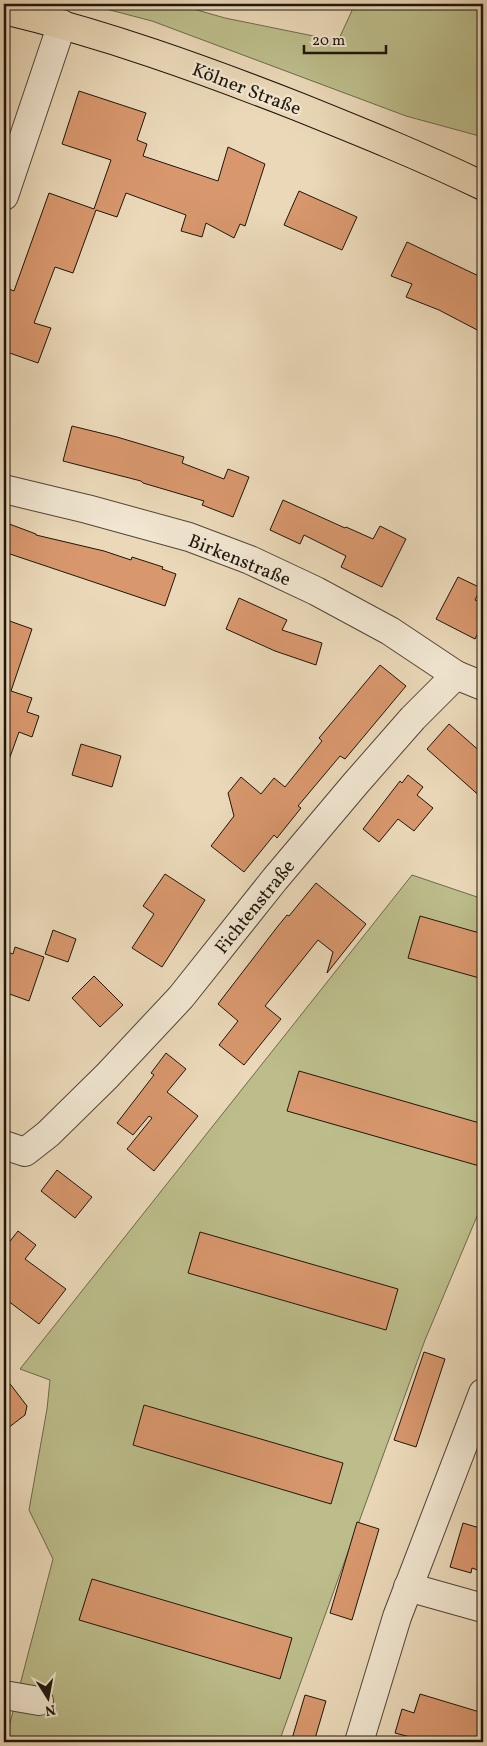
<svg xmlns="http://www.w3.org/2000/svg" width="487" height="1746" font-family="Vollkorn,serif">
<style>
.green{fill:#bcbd8b;stroke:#6d6a4c}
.building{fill:#d8976d;stroke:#1e160c}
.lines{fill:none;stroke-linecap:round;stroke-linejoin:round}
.street-casing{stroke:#514637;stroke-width:30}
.primary-casing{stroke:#1e160c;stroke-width:30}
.street{stroke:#f1e6d1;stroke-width:28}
.primary{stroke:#ead8b8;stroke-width:28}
.labels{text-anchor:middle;stroke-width:5;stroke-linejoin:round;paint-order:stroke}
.street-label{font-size:19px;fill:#1e160c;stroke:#f1e6d1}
</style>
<rect width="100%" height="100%" fill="#ead8b8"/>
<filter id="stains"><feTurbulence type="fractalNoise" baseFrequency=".004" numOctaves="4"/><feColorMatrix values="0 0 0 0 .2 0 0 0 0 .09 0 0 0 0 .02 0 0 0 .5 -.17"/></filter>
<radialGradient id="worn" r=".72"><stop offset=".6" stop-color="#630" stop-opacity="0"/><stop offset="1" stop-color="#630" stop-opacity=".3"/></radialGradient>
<!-- green -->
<g class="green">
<path d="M87 4H176L225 18 338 41 355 4H483V137L406 116 152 21Z"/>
<path d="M412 875 483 899V1202L425 1340 279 1742H5L53 1559 29 1510 47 1409 50 1380 20 1369Z"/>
</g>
<!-- building -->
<g class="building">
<path d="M79 91 146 113 137 140 147 144 143 156 218 181 228 147 265 164 245 226 240 224 234 238 206 223 202 237 181 231 186 215 126 193 117 217 96 210 73 273 55 267 34 323 51 328 38 363 4 351V287L14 291 49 193 94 209 111 160 62 144Z"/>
<path d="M299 191 357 217 342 250 284 225Z"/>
<path d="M407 242 483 278V333L439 310 406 297 412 284 391 276Z"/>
<path d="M72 426 117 437 184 457 182 463 224 479 228 469 249 477 233 517 202 505 204 501 143 483 141 481 63 461Z"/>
<path d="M283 500 345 528 346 527 373 539 380 526 406 539 382 587 341 567 346 556 304 535 300 544 270 530Z"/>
<path d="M4 522 36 534V535L104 551 131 560 132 557 163 567 162 569 176 574 165 606 4 552Z"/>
<path d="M458 577 481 588 475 600 483 604V624L475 639 436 619Z"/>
<path d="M239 598 287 620 282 630 322 643 316 665 275 651 226 629Z"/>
<path d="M4 619 32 629 11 691 32 698 27 712 39 716 32 737 19 732 6 768 4 767Z"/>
<path d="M380 665 406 686 345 759 340 756 298 806 301 808 277 838 274 835 244 872 211 846 234 816 228 793 241 777 261 794 274 778 285 787 322 741 319 738Z"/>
<path d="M449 724 483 754V799L427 749Z"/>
<path d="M81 744 121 756 112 787 72 775Z"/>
<path d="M408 775 423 787 417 795 433 808 414 831 398 819 379 842 363 829 400 781 402 783Z"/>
<path d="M165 874 205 900 162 967 132 948 154 914 143 906Z"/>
<path d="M316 883 366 924 327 973 333 952 318 940 265 1006 281 1019 244 1065 219 1045 238 1021 218 1004 278 926 287 915 289 916Z"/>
<path d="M420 916 483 934V979L408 958Z"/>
<path d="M53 930 76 939 68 962 45 954Z"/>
<path d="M15 947 44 957 29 1001 4 992V951L13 954Z"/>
<path d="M94 976 123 1005 100 1027 72 998Z"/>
<path d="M166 1053 186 1069 167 1092 198 1116 154 1171 127 1149 152 1118 149 1116 133 1135 117 1123 154 1075 151 1073Z"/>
<path d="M299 1071 483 1124V1167L287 1111Z"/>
<path d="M57 1170 92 1197 75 1218 41 1191Z"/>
<path d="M18 1231 36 1245 25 1259 66 1289 39 1324 4 1298V1243L7 1245Z"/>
<path d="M200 1232 398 1289 386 1330 188 1273Z"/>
<path d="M424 1352 445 1359 416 1447 394 1440Z"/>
<path d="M4 1376 27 1406 25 1415 4 1431Z"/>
<path d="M144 1405 343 1463 331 1504 133 1445Z"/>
<path d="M357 1522 379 1529 352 1620 330 1613Z"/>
<path d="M463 1523 483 1529V1572L472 1568 471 1573 450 1567Z"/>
<path d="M92 1579 292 1638 280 1679 79 1620Z"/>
<path d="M420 1694 483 1713V1742H429L395 1733 402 1709 414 1713Z"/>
<path d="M305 1695 326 1701 314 1742H291Z"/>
</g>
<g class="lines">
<defs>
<g id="street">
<path d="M4 196 62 24"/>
<path d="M4 489 87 509 189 537 250 560 316 591 390 631 456 675"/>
<path d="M4 1145 25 1152 48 1134 107 1076 181 997 275 879 356 783 413 718 456 675 483 686"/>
<path d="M408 1587 483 1608"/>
<path d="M4 1695 39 1701"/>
<path d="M359 1742 397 1617 483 1393"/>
</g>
<path id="primary" d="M4 10C105 34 202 69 299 107 361 132 423 157 483 186"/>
</defs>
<!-- street casing -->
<use href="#street" class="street-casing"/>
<!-- primary casing -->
<use href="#primary" class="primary-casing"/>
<!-- street -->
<use href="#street" class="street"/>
<!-- primary -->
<use href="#primary" class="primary"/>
</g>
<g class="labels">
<!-- street labels -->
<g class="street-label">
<text transform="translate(247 88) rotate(21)" y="7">Kölner Straße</text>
<text transform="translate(240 559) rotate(22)" y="7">Birkenstraße</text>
<text transform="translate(254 906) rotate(-51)" y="7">Fichtenstraße</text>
</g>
</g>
<!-- margin -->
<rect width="487" height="1746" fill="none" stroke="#ead8b8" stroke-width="20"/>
<rect x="5" y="5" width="477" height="1736" fill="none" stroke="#1e160c" stroke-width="2.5"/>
<rect x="10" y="10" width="467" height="1726" fill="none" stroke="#1e160c"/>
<!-- north arrow -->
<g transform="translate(48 1698) rotate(169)" stroke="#f1e6d1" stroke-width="4" paint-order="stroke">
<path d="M0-4L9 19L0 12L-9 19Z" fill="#1e160c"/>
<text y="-8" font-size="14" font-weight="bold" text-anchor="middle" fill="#1e160c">N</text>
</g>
<!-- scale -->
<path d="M304 45v8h82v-8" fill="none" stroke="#1e160c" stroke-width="2.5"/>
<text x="312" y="45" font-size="15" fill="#1e160c" stroke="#f1e6d1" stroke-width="4" paint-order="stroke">20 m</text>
<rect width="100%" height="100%" filter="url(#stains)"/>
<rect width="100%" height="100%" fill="url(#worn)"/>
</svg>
